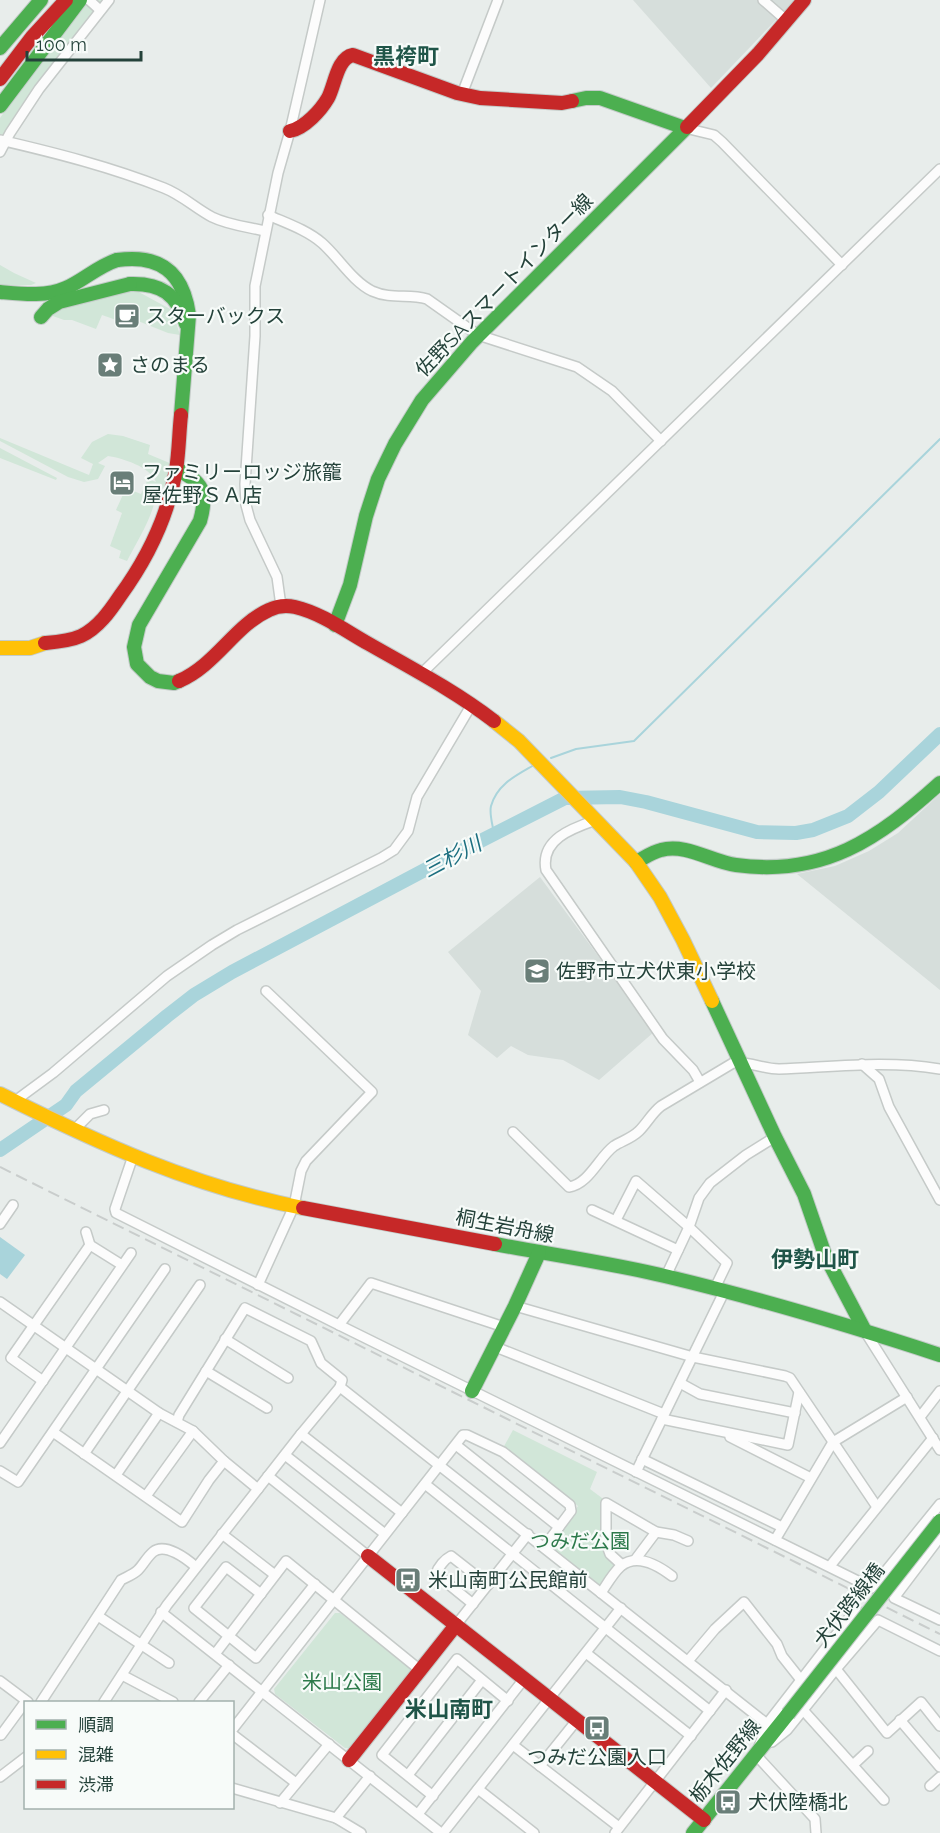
<svg xmlns="http://www.w3.org/2000/svg" width="940" height="1833" font-family="Raleway,'Noto Sans JP',sans-serif">
<style>
.built{fill:#d6dedb}
.green{fill:#d1e6d8}
.water{fill:#a9d4db}
.lines{fill:none;stroke-linecap:round;stroke-linejoin:round}
.stream{stroke:#a9d4db;stroke-width:2}
.river{stroke:#a9d4db;stroke-width:14}
.street-casing{stroke:#c5cac8;stroke-width:12}
.fast-casing{stroke:#c3cbc8;stroke-width:16}
.slow-casing{stroke:#c3cbc8;stroke-width:16}
.jam-casing{stroke:#c3cbc8;stroke-width:16}
.street{stroke:#fcfcfc;stroke-width:9}
.fast{stroke:#4caf50;stroke-width:14}
.slow{stroke:#ffc107;stroke-width:14}
.jam{stroke:#c62828;stroke-width:14}
.rail{stroke:#c9cdcc;stroke-width:2;stroke-dasharray:12 6;stroke-linecap:butt}
.fast-bridge-casing{stroke:#c3ccc9;stroke-width:16;stroke-linecap:butt}
.fast-bridge{stroke:#4caf50;stroke-width:14}
.labels{text-anchor:middle;stroke-width:4.5;stroke-linejoin:round;paint-order:stroke}
.street-label{font-size:20px;fill:#24423a;stroke:#f7fbf9}
.poi-label{font-size:20px;fill:#24423a;stroke:#f7fbf9;text-anchor:start}
.park-label{font-size:20px;fill:#2d7a4b;stroke:#f7fbf9}
.water-label{font-size:21px;font-style:italic;fill:#1c6f80;stroke:#f7fbf9}
.quarter-label{font-size:22px;font-weight:bold;fill:#1f5548;stroke:#f7fbf9}
</style>
<rect width="100%" height="100%" fill="#e8edeb"/>
<!-- built -->
<g class="built">
<path d="M633 0H795L711 88Z"/>
<path d="M940 794V990L797 874 835 866 869 851 898 833Z"/>
<path d="M540 877 654 1032 599 1080 563 1060 528 1055 511 1046 497 1058 468 1035 481 991 448 952Z"/>
</g>
<!-- green -->
<g class="green">
<path d="M90 0H106L4 138H0V118L33 72Z"/>
<path d="M0 265 14 273 36 283 31 285H0Z"/>
<path d="M135 290 172 310 180 335 168 333 133 319 135 312 124 308 119 321 102 315 96 329 72 320H64L50 315C72 300 109 292 135 290Z"/>
<path d="M108 434 123 436 150 445 148 454 172 464 163 489 156 484C159 508 138 539 127 561L119 558 121 551 110 546 122 513 116 510 126 488 141 494 148 479 156 482C151 467 122 458 108 456L98 463 105 466 98 479 84 482 68 477 0 441V438L89 475 93 464 81 458 92 442Z"/>
<path d="M0 448 57 478 56 480 0 458Z"/>
<path d="M513 1430 597 1472 590 1489 602 1498 603 1545 616 1569 602 1587 549 1547V1544L578 1506 503 1448Z"/>
<path d="M335 1613H340L410 1667V1674L350 1748H345L275 1694 274 1689Z"/>
</g>
<!-- water -->
<path class="water" d="M0 1237 25 1255 7 1279 0 1274Z"/>
<g class="lines">
<!-- stream -->
<g class="stream">
<path d="M551 758 576 749 634 741 940 439"/>
<path d="M494 834C493 826 489 814 491 806 497 784 517 775 534 765"/>
</g>
<!-- river -->
<path class="river" d="M0 1150 66 1105 76 1091 167 1016 194 995 232 972 453 855 565 798 620 797 646 802 757 832 796 833 813 830 848 816 879 792 940 734"/>
<defs>
<g id="street">
<path d="M89 0 100 10"/>
<path d="M763 0 787 21"/>
<path d="M462 94 498 0"/>
<path d="M685 128 714 135 722 142 842 265"/>
<path d="M0 140C56 153 111 167 164 188 182 195 195 208 212 217 228 225 248 227 265 231"/>
<path d="M0 152 10 133 39 89 109 0"/>
<path d="M268 215C286 223 307 230 322 243 339 258 352 281 372 291 392 300 409 293 427 299L478 335 577 367 612 391 661 441"/>
<path d="M281 606 277 577 250 520 246 505 245 484 255 336V286L278 173 290 131 320 0"/>
<path d="M421 674 940 169"/>
<path d="M596 820C573 828 540 839 546 870L663 1039 693 1070 700 1082"/>
<path d="M862 1064 879 1079 889 1107 940 1200"/>
<path d="M15 1101 53 1073 167 976 212 945 237 930 381 858 394 850 408 831 417 797 472 704"/>
<path d="M74 1130 90 1114 104 1110"/>
<path d="M513 1132 569 1187C589 1184 599 1157 614 1146 622 1141 632 1138 639 1131 647 1123 652 1113 661 1106L733 1063C749 1061 763 1069 779 1069 833 1067 886 1060 940 1069"/>
<path d="M133 1156 115 1209 116 1213 339 1325 872 1588 940 1504"/>
<path d="M592 1210 678 1250"/>
<path d="M616 1220 636 1181 689 1227 727 1263 715 1288"/>
<path d="M0 1224 13 1205"/>
<path d="M86 1232 90 1245 122 1265"/>
<path d="M666 1276 689 1227 699 1198 710 1183 746 1155 775 1137"/>
<path d="M258 1285 294 1206 301 1171 306 1161 372 1092 266 991"/>
<path d="M0 1302 159 1413 193 1431 224 1461 258 1489"/>
<path d="M515 1306 693 1357 785 1376 790 1378 877 1507"/>
<path d="M339 1325 371 1283 504 1327"/>
<path d="M866 1333 940 1450"/>
<path d="M225 1339 288 1378"/>
<path d="M493 1346 664 1414"/>
<path d="M206 1371 267 1408"/>
<path d="M43 1381 11 1358 90 1245"/>
<path d="M680 1383 700 1394 795 1413"/>
<path d="M340 1387 767 1724"/>
<path d="M920 1417 940 1391"/>
<path d="M662 1419 788 1445 799 1392"/>
<path d="M53 1432 182 1522 209 1480 224 1461"/>
<path d="M301 1434 402 1513"/>
<path d="M730 1437 811 1478"/>
<path d="M0 1443 131 1253"/>
<path d="M456 1445 559 1527"/>
<path d="M84 1454 200 1285"/>
<path d="M285 1455 385 1534"/>
<path d="M642 1459 782 1527"/>
<path d="M0 1471 18 1482 165 1269"/>
<path d="M636 1472 725 1290"/>
<path d="M116 1475 159 1413"/>
<path d="M268 1476 368 1556"/>
<path d="M425 1484 710 1711"/>
<path d="M146 1496 193 1431"/>
<path d="M222 1534 275 1575"/>
<path d="M940 1537 894 1598 940 1620"/>
<path d="M775 1540 833 1442 907 1397"/>
<path d="M635 1560 656 1532"/>
<path d="M622 1565 610 1554 606 1543V1503L656 1532 674 1535 688 1541"/>
<path d="M830 1566 933 1438"/>
<path d="M601 1593C607 1584 613 1573 621 1566 637 1553 659 1566 672 1576"/>
<path d="M261 1594 226 1567 194 1608 256 1658 315 1584"/>
<path d="M473 1604 436 1574C438 1567 445 1559 451 1556L488 1585"/>
<path d="M161 1612 441 1833"/>
<path d="M98 1616 169 1663"/>
<path d="M456 1625 528 1534"/>
<path d="M586 1653 691 1736"/>
<path d="M215 1654 286 1561 420 1670"/>
<path d="M688 1661 715 1629 744 1602 777 1644 782 1656 801 1680"/>
<path d="M836 1669 887 1733 921 1702 940 1726"/>
<path d="M122 1675 173 1702"/>
<path d="M0 1681 28 1702"/>
<path d="M41 1702 121 1580C126 1577 133 1575 138 1570 143 1565 147 1557 153 1552 165 1542 187 1559 196 1567"/>
<path d="M104 1702 167 1605 301 1434 340 1387 342 1380 321 1363 311 1341 245 1308 179 1415 177 1422"/>
<path d="M199 1702 229 1665"/>
<path d="M803 1710 884 1800"/>
<path d="M900 1720 940 1767"/>
<path d="M232 1730 463 1435H467L503 1452 570 1505 571 1511 544 1547"/>
<path d="M232 1734 296 1783"/>
<path d="M1 1735 26 1701"/>
<path d="M772 1742 787 1730 836 1669 878 1620 940 1651"/>
<path d="M513 1745 619 1827"/>
<path d="M853 1765 868 1751"/>
<path d="M540 1766 577 1720"/>
<path d="M408 1775 482 1680"/>
<path d="M0 1777 26 1757"/>
<path d="M930 1786 940 1777"/>
<path d="M232 1788 336 1818 361 1833"/>
<path d="M478 1789 534 1833"/>
<path d="M433 1796 382 1755 457 1659 508 1701"/>
<path d="M280 1803 329 1744"/>
<path d="M418 1814 524 1679"/>
<path d="M336 1818 370 1776"/>
<path d="M443 1833 621 1608"/>
<path d="M615 1833 726 1690"/>
<path d="M816 1833 815 1819 756 1755 767 1724 856 1609"/>
</g>
<g id="fast">
<path d="M0 48 41 0"/>
<path d="M572 101 586 98H600L685 128"/>
<path d="M0 106 80 0"/>
<path d="M117 260C160 254 183 272 189 315L181 415"/>
<path d="M130 284C161 283 177 294 186 324"/>
<path d="M0 292C22 294 46 297 66 288 84 280 98 266 117 260"/>
<path d="M41 317 48 309 59 302 130 284"/>
<path d="M176 469C203 481 208 493 200 521L139 625 134 647 137 664 150 677 158 681 174 683 179 681"/>
<path d="M335 625 350 585 366 516 378 479 395 444 422 400 472 342 687 127"/>
<path d="M636 862C644 858 652 852 661 850 686 843 712 862 736 865 824 877 878 839 940 783"/>
<path d="M712 1001 775 1137 804 1194 825 1255 865 1331"/>
<path d="M495 1244C553 1255 612 1263 669 1277 761 1299 851 1326 940 1355"/>
<path d="M472 1391 515 1306 539 1253"/>
<path d="M693 1833 788 1714"/>
</g>
<g id="slow">
<path d="M0 648H30L45 643"/>
<path d="M494 721 519 741 636 862 660 897 683 940 712 1001"/>
<path d="M0 1094C98 1143 194 1187 303 1208"/>
</g>
<g id="jam">
<path d="M0 79 32 37 66 0"/>
<path d="M687 127 758 54 804 0"/>
<path d="M290 131C305 128 321 110 328 98 335 85 337 58 353 55L457 93 480 98 562 103 572 101"/>
<path d="M45 643C57 642 70 641 81 636 98 628 110 611 120 596 147 559 168 516 176 470 179 452 179 433 181 415"/>
<path d="M179 681C216 665 235 625 269 610 277 606 286 605 295 607 321 613 346 631 369 644 411 668 455 691 494 721"/>
<path d="M303 1208 495 1244"/>
<path d="M368 1556 704 1820"/>
<path d="M349 1760 456 1625"/>
</g>
</defs>
<!-- street casing -->
<use href="#street" class="street-casing"/>
<!-- fast casing -->
<use href="#fast" class="fast-casing"/>
<!-- slow casing -->
<use href="#slow" class="slow-casing"/>
<!-- jam casing -->
<use href="#jam" class="jam-casing"/>
<!-- street -->
<use href="#street" class="street"/>
<!-- fast -->
<use href="#fast" class="fast"/>
<!-- slow -->
<use href="#slow" class="slow"/>
<!-- jam -->
<use href="#jam" class="jam"/>
<!-- rail -->
<path class="rail" d="M0 1167 940 1634"/>
<defs>
<path id="fast-bridge" d="M788 1714 940 1521"/>
</defs>
<!-- fast-bridge casing -->
<use href="#fast-bridge" class="fast-bridge-casing"/>
<!-- fast-bridge -->
<use href="#fast-bridge" class="fast-bridge"/>
</g>
<!-- icons -->
<defs>
<symbol id="cafe-square" viewBox="-11 -11 22 22"><rect x="-9" y="-9" width="18" height="18" rx="4" fill="#697e78" stroke="#f7fbf9"/><path d="M-5.5-4.5H6V0H3Q3 3.5 0 3.5H-2.5Q-5.5 3.5-5.5 0ZM3-3.2v2h1.7v-2ZM-6 4.5H4V6H-6Z" fill="#fff"/></symbol>
<symbol id="sight-square" viewBox="-11 -11 22 22"><rect x="-9" y="-9" width="18" height="18" rx="4" fill="#697e78" stroke="#f7fbf9"/><path d="M0-6L1.8-2.2L6-1.7L2.9 1.2L3.7 5.4L0 3.3L-3.7 5.4L-2.9 1.2L-6-1.7L-1.8-2.2Z" fill="#fff"/></symbol>
<symbol id="hotel-square" viewBox="-11 -11 22 22"><rect x="-9" y="-9" width="18" height="18" rx="4" fill="#697e78" stroke="#f7fbf9"/><path d="M-6-4.5h1.5V1H6V5H4.5V3h-9V5H-6ZM-4 0a1.8 1.8 0 1 1 3.6 0ZM.5 0V-2.5h3Q6-2.5 6 0Z" fill="#fff"/></symbol>
<symbol id="school-square" viewBox="-11 -11 22 22"><rect x="-9" y="-9" width="18" height="18" rx="4" fill="#697e78" stroke="#f7fbf9"/><path d="M0-5L7-2L0 1L-7-2ZM-4 1L0 2.5L4 1V4Q0 6-4 4Z" fill="#fff"/></symbol>
<symbol id="bus-square" viewBox="-11 -11 22 22"><rect x="-9" y="-9" width="18" height="18" rx="4" fill="#697e78" stroke="#f7fbf9"/><path d="M-5-6H5V4H4V6H2V4H-2V6H-4V4H-5ZM-3.5-4V0h7V-4ZM-3.5 1.2v1.5H-2V1.2ZM2 1.2v1.5H3.5V1.2Z" fill="#fff"/></symbol>
</defs>
<g fill-rule="evenodd">
<use href="#cafe-square" x="112" y="301" width="30" height="30"/>
<use href="#sight-square" x="95" y="350" width="30" height="30"/>
<use href="#hotel-square" x="107" y="468" width="30" height="30"/>
<use href="#school-square" x="522" y="956" width="30" height="30"/>
<use href="#bus-square" x="393" y="1565" width="30" height="30"/>
<use href="#bus-square" x="582" y="1713" width="30" height="30"/>
<use href="#bus-square" x="713" y="1787" width="30" height="30"/>
</g>
<g class="labels">
<!-- street labels -->
<g class="street-label">
<text transform="translate(504 285) rotate(-46)" y="7">佐野SAスマートインター線</text>
<text transform="translate(505 1226) rotate(11)" y="7">桐生岩舟線</text>
<text transform="translate(849 1605) rotate(-52)" y="7">犬伏跨線橋</text>
<text transform="translate(725 1761) rotate(-51)" y="7">栃木佐野線</text>
</g>
<!-- poi labels -->
<g class="poi-label">
<text x="146" y="323">スターバックス</text>
<text x="130" y="372">さのまる</text>
<text x="142" y="479">ファミリーロッジ旅籠<tspan x="142" dy="23">屋佐野ＳＡ店</tspan></text>
<text x="556" y="978">佐野市立犬伏東小学校</text>
<text x="428" y="1587">米山南町公民館前</text>
<text x="597" y="1764" text-anchor="middle">つみだ公園入口</text>
<text x="748" y="1809">犬伏陸橋北</text>
</g>
<!-- park labels -->
<g class="park-label">
<text x="580" y="1548">つみだ公園</text>
<text x="342" y="1689">米山公園</text>
</g>
<!-- water labels -->
<g class="water-label">
<text transform="translate(452 857) rotate(-28)" y="7">三杉川</text>
</g>
<!-- quarter labels -->
<g class="quarter-label">
<text x="406" y="64">黒袴町</text>
<text x="815" y="1267">伊勢山町</text>
<text x="449" y="1717">米山南町</text>
</g>
</g>
<!-- legend -->
<rect x="24" y="1701" width="210" height="108" fill="#f7fbf9" stroke="#a3b1ad" stroke-width="1.5"/>
<rect x="36" y="1720" width="30" height="9" fill="#4caf50" stroke="#a3b1ad" stroke-width="1.5"/>
<text x="78" y="1731" font-size="18" fill="#24423a">順調</text>
<rect x="36" y="1750" width="30" height="9" fill="#ffc107" stroke="#a3b1ad" stroke-width="1.5"/>
<text x="78" y="1761" font-size="18" fill="#24423a">混雑</text>
<rect x="36" y="1780" width="30" height="9" fill="#c62828" stroke="#a3b1ad" stroke-width="1.5"/>
<text x="78" y="1791" font-size="18" fill="#24423a">渋滞</text>
<!-- scale -->
<path d="M27 51v9h114v-9" fill="none" stroke="#24423a" stroke-width="3"/>
<text x="36" y="51" font-size="18" fill="#24423a" stroke="#f7fbf9" stroke-width="4.5" paint-order="stroke">100 m</text>
</svg>
